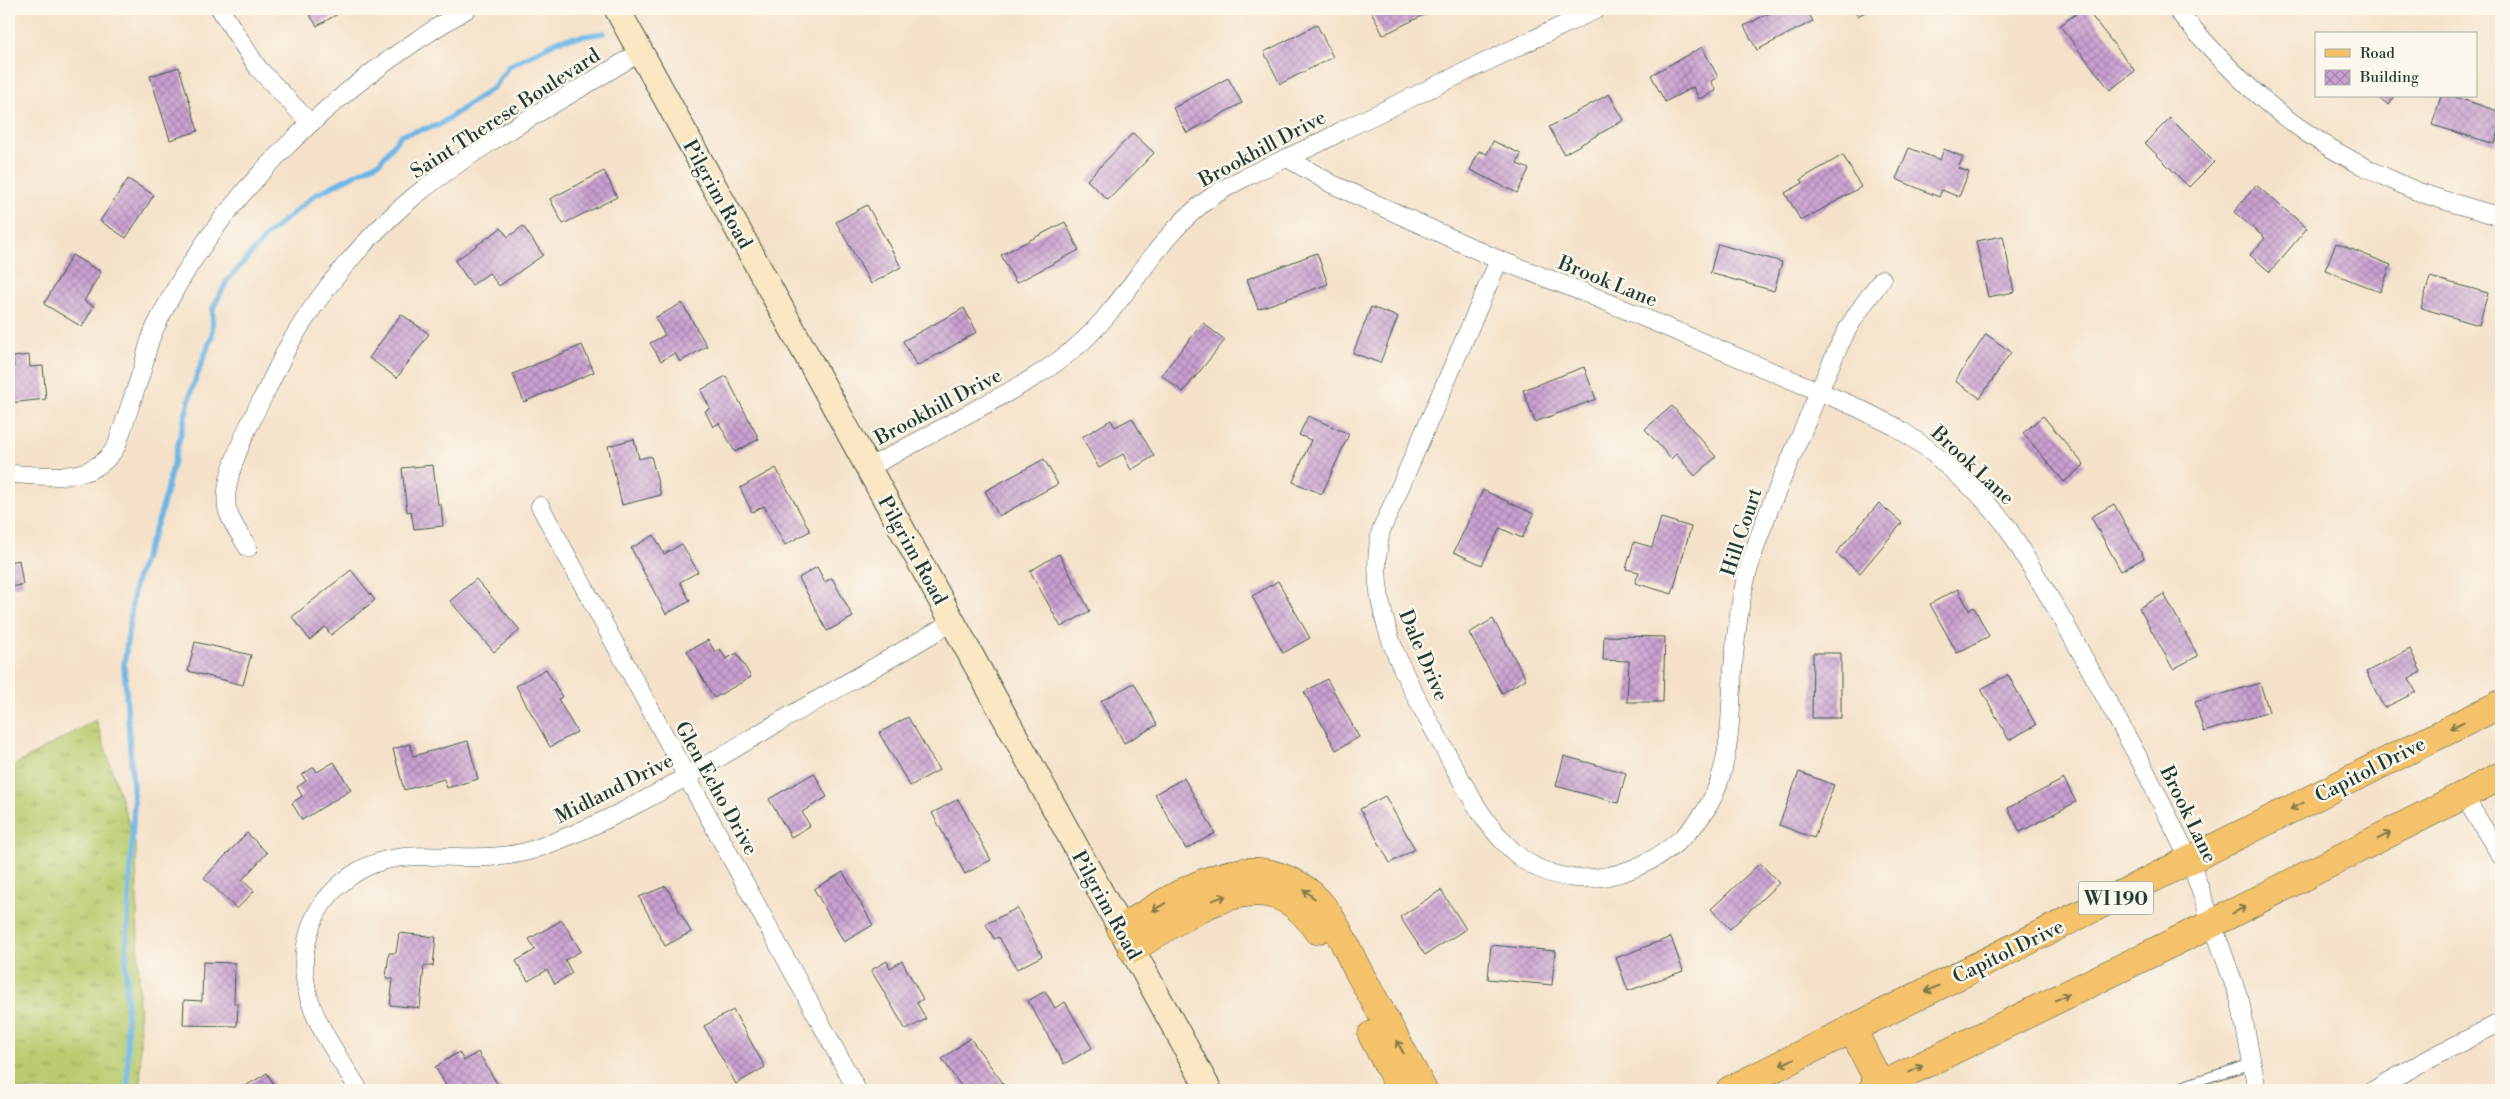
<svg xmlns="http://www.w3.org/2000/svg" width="2510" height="1099" font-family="'Libre Bodoni',serif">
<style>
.grass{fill:url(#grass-tufts);stroke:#6c8452}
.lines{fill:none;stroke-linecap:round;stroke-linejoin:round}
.stream{stroke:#6db6e5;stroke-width:5.5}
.building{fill:url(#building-cross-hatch)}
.service-casing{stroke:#3f564a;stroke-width:11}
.minor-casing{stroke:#3f564a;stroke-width:19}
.secondary-casing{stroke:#3f564a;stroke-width:27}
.primary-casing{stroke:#3f564a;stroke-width:29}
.service{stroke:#fff;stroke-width:9}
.minor{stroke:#fff;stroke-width:18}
.secondary{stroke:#fbe7c3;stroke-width:25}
.primary{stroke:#f4c26a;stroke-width:28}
.oneway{stroke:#7f794c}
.labels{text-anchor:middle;stroke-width:5;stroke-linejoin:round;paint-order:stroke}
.shield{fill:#fbf7ec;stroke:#61756b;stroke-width:1}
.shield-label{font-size:19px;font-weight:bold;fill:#1f3d34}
.street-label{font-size:20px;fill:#1f3d34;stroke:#fbf7ec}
</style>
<defs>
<pattern id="grass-tufts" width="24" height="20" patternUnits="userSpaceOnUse" patternTransform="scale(1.25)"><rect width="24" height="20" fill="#bacc6f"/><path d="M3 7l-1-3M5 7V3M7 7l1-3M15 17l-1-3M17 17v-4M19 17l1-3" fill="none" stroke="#97a75c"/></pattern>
<pattern id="building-cross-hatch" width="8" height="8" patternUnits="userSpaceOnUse" patternTransform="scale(1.25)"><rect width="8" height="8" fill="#caa0d1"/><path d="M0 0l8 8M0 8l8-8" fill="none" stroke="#a384aa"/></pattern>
</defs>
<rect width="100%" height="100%" fill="#fbf7ec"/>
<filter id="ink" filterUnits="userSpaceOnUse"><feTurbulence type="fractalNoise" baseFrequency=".02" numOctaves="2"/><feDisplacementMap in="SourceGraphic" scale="10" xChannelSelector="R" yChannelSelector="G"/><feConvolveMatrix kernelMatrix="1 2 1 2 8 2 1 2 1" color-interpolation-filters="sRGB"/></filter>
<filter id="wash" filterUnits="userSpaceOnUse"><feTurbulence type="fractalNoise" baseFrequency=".0096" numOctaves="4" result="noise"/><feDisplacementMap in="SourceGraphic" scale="20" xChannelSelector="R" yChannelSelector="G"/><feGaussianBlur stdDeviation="1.12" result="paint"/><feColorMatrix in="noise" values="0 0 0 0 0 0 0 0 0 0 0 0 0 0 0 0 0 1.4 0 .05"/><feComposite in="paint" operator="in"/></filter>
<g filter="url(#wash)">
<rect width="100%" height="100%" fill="#f5e1c9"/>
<!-- grass -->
<path class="grass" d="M96 720 136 846 141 1090H9V768Z"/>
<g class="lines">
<!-- stream -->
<path class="stream" d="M128 1090 126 960 134 802 124 665 135 584 160 516 192 389 212 336 213 308 227 281 268 234 315 195 380 162 401 135 439 125 494 87 509 66 560 40 604 33"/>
</g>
<g id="blocks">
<!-- building -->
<g class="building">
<path d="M306 9H339L341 12 317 26Z"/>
<path d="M1370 9H1436L1383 35Z"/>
<path d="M1777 9H1806L1813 21 1757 50 1744 26Z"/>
<path d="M1854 9H1870L1858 16Z"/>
<path d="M2082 9H2086L2135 71 2110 90 2060 26Z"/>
<path d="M1317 25 1333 57 1280 84 1264 52Z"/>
<path d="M1702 47 1718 77 1711 81 1716 91 1699 99 1693 87 1665 102 1651 75Z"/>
<path d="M179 67 198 131 170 140 150 76Z"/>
<path d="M1228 78 1242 103 1187 133 1173 108Z"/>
<path d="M1609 94 1624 120 1564 154 1549 127Z"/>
<path d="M2376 96H2395L2389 105Z"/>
<path d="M2441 96H2452L2501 112V125L2495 144 2432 125Z"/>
<path d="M2170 118 2214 162 2189 187 2145 143Z"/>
<path d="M1133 133 1154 153 1108 200 1087 180Z"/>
<path d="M1493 141 1521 154 1517 164 1529 169 1517 193 1470 170 1479 151 1487 154Z"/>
<path d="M1909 148 1940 160 1944 149 1963 157 1958 168 1969 172 1959 197 1942 190 1939 197 1896 179Z"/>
<path d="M1843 155 1861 187 1801 221 1785 193 1803 183 1801 179Z"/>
<path d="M604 171 617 197 563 224 550 199Z"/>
<path d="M128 179 154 195 126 238 100 221Z"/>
<path d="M2256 185 2307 228 2270 272 2250 255 2265 238 2234 212Z"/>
<path d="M867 205 901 267 871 284 836 222Z"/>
<path d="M1065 222 1079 250 1016 283 1001 255Z"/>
<path d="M523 226 543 255 499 286 489 273 472 285 455 261 501 228 508 237Z"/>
<path d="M2003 236 2014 292 1988 297 1976 241Z"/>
<path d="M2336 243 2391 265 2380 292 2325 270Z"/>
<path d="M1718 244 1782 262 1774 291 1710 273Z"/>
<path d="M1317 253 1328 284 1258 309 1247 279Z"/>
<path d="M72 255 101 272 84 301 94 306 82 327 44 304Z"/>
<path d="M2430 277 2488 293 2479 325 2421 308Z"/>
<path d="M682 303 707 346 680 362 675 353 661 361 650 343 665 335 655 318Z"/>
<path d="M1371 307 1398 317 1380 363 1353 353Z"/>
<path d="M964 308 977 332 917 366 903 341Z"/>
<path d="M401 314 429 334 397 378 369 358Z"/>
<path d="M1203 323 1225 340 1183 392 1161 375Z"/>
<path d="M1986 334 2011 352 1980 398 1955 381Z"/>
<path d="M582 345 594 372 524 402 513 374Z"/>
<path d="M29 355 30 367 43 366 46 399 9 403V368H14L13 357Z"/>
<path d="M1584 367 1596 399 1535 422 1523 390Z"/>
<path d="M726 376 759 439 735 452 719 423 713 427 705 411 710 408 701 390Z"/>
<path d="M1672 406 1716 457 1695 476 1676 454 1671 459 1645 429Z"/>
<path d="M1308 416 1349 434 1322 494 1293 482 1311 440 1299 435Z"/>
<path d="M2043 416 2084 465 2064 482 2023 433Z"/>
<path d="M1132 418 1154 456 1131 470 1123 454 1099 468 1082 437 1111 420 1115 427Z"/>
<path d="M634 439 639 459 651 456 661 495 622 505 608 446Z"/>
<path d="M1044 459 1058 484 999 516 985 491Z"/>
<path d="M433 465 438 505H441L443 526 414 529 411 511 407 512 402 468Z"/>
<path d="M776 468 810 531 785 545 764 506 752 512 740 488Z"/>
<path d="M1483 490 1534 514 1522 538 1500 528 1482 565 1454 552Z"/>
<path d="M1879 503 1902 523 1860 573 1836 553Z"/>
<path d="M2114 504 2144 558 2121 571 2091 517Z"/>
<path d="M1661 518 1691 527 1672 594 1635 583 1639 572 1626 569 1634 542 1652 547Z"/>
<path d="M654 535 664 554 682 544 698 572 680 582 690 601 666 614 631 548Z"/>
<path d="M1059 554 1090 611 1061 627 1030 571Z"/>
<path d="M19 560 23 585 9 587V562Z"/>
<path d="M817 567 825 582 832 578 853 617 827 631 799 578Z"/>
<path d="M351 570 375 600 331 635 325 627 310 640 292 617Z"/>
<path d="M476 579 520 630 494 652 450 601Z"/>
<path d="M1278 581 1310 638 1283 653 1252 596Z"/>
<path d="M1958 589 1969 610 1974 607 1989 636 1957 653 1930 604Z"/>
<path d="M2164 594 2198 656 2173 669 2139 608Z"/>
<path d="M1493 619 1526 679 1502 693 1469 633Z"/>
<path d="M1604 636 1665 637 1663 702H1627L1629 661 1603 660Z"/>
<path d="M708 640 715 652 720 649 726 659 737 653 751 677 714 698 687 651Z"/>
<path d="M195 642 251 655 243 685 188 671Z"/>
<path d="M2410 649 2421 672 2409 678 2416 692 2384 708 2366 672Z"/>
<path d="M1813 653H1841V718H1812Z"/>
<path d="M546 669 562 697 558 699 577 732 550 747 516 686Z"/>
<path d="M2008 675 2036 725 2009 740 1981 689Z"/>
<path d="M1327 679 1359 737 1336 750 1304 692Z"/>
<path d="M1134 683 1157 725 1124 743 1101 701Z"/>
<path d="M2260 683 2269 712 2204 732 2195 702Z"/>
<path d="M908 717 939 770 910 786 879 733Z"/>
<path d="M468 741 478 779 447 788 444 779 404 790 393 749 410 744 413 756Z"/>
<path d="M1564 756 1626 773 1618 803 1556 786Z"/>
<path d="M334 762 351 790 302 820 292 803 302 796 297 787 306 781 302 775 314 767 317 772Z"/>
<path d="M1799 772 1834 785 1814 838 1779 825Z"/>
<path d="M814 773 827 797 802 812 810 826 791 837 769 799Z"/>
<path d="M1184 778 1215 833 1186 849 1155 794Z"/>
<path d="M2064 779 2076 802 2020 832 2008 808Z"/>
<path d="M1385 796 1415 849 1390 863 1360 809Z"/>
<path d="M958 799 991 860 965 874 932 813Z"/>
<path d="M247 833 267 853 242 880 254 891 237 909 204 878Z"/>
<path d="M1760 863 1779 883 1730 929 1711 909Z"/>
<path d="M843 872 873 925 844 942 814 889Z"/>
<path d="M666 886 691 932 665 946 639 897Z"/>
<path d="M1441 890 1466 929 1425 955 1400 917Z"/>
<path d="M1017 908 1042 956 1017 969 999 937 994 939 986 924Z"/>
<path d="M562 920 581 951 565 960 572 973 555 984 547 970 528 981 516 961 535 950 529 939Z"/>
<path d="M399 933 436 937 433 966H424L420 1008 390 1005 393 979 386 978 389 953H396Z"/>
<path d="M1671 937 1683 971 1628 991 1616 958Z"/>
<path d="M1491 945 1555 951 1552 985 1488 979Z"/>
<path d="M887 961 890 968 902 961 923 999 917 1003 926 1019 906 1030 871 970Z"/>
<path d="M203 962 235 963 234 1004H238L237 1026 183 1025 184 1000 202 1001Z"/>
<path d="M1045 991 1055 1008 1065 1002 1092 1048 1064 1064 1028 1001Z"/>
<path d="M733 1010 765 1067 736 1084 704 1026Z"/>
<path d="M970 1038 1008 1090H964L942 1059Z"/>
<path d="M459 1052 464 1061 478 1052 501 1090H464L463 1088 449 1090 435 1067Z"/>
<path d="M267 1073 277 1090H239Z"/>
</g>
</g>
</g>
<g filter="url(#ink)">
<use href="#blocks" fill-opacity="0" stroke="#3f564a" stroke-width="1"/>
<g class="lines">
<defs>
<path id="service" d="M2174 1090C2199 1078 2226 1074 2252 1063"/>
<g id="minor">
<path d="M220 9 258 68 310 123"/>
<path d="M2176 9C2241 85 2291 133 2383 176 2397 182 2411 190 2425 194 2450 203 2476 209 2501 217"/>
<path d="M1289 159 1332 184 1499 260 1583 292 1856 407 1896 427 1927 448 1978 493 2006 525 2063 620 2143 766 2190 861 2240 1001 2257 1090"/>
<path d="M1499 260 1381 531C1365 602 1401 672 1435 732 1458 772 1479 821 1514 852 1581 912 1693 861 1719 782 1733 741 1730 699 1734 656 1737 628 1740 598 1748 571 1761 525 1781 481 1800 437 1815 402 1829 365 1846 332 1856 313 1870 296 1882 279"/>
<path d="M868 468C904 449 939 430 975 410 1013 390 1051 370 1083 341 1127 300 1155 241 1202 204 1244 171 1298 157 1343 130L1597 9"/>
<path d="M9 474C48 475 94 486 117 445 125 420 134 395 142 370 146 357 148 342 154 330 219 192 338 85 467 9"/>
<path d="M540 506 857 1090"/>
<path d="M248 548C242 537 232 524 228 512 219 483 249 424 263 397 272 380 280 361 290 343 321 290 364 239 411 199 481 141 564 100 640 52"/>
<path d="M2463 795 2501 856"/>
<path d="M359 1090C332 1045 295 1001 306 945 309 930 314 915 323 903 384 824 457 875 535 849 619 820 698 770 774 725 834 690 894 657 952 622"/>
<path d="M2374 1090 2421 1063 2501 1022"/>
</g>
<path id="secondary" d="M617 9 1209 1090"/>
<g id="primary">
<path d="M1121 929C1158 907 1199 877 1244 872 1267 869 1296 880 1313 896 1333 915 1344 943 1356 967 1379 1008 1401 1049 1423 1090"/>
<path d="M1132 949C1188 915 1266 851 1317 930"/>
<path d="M1852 1029 1881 1086"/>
<path d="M1372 1035 1401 1090"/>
<path d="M1730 1090 2501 704"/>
<path d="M1872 1090 2213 923 2501 776"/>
</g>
</defs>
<!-- service casing -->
<use href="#service" class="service-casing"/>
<!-- minor casing -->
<use href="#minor" class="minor-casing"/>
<!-- secondary casing -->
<use href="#secondary" class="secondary-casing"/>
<!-- primary casing -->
<use href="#primary" class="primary-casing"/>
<!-- service -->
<use href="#service" class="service"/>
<!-- minor -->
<use href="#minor" class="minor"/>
<!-- secondary -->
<use href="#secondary" class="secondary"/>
<!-- primary -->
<use href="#primary" class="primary"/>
</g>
<!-- one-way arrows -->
<defs><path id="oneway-shaft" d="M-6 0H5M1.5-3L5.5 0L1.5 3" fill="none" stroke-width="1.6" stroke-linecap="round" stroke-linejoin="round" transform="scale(1.25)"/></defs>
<g class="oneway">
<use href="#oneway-shaft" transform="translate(2457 725) rotate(154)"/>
<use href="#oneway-shaft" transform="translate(2297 806) rotate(153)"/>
<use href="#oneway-shaft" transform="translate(2384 836) rotate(-27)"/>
<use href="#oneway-shaft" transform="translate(1309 894) rotate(-141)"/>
<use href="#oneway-shaft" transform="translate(1219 898) rotate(-20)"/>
<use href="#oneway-shaft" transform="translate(1159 907) rotate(149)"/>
<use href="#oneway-shaft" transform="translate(2239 910) rotate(-27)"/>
<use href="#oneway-shaft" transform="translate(1932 989) rotate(154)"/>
<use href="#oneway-shaft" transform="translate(2062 997) rotate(-26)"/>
<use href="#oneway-shaft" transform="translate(1400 1047) rotate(-119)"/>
<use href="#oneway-shaft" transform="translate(1787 1062) rotate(154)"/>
<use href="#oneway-shaft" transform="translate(1916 1069) rotate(-26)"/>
</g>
</g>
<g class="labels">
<!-- shield labels -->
<rect class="shield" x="2078.5" y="881.5" width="75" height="33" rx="4"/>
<g class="shield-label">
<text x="2116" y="905">WI 190</text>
</g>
<!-- street labels -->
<g class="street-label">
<text transform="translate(505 113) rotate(-33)" y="7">Saint Therese Boulevard</text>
<text transform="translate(1262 148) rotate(-28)" y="7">Brookhill Drive</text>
<text transform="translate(718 194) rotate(61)" y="7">Pilgrim Road</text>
<text transform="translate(1608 281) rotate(22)" y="7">Brook Lane</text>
<text transform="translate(938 406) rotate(-28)" y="7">Brookhill Drive</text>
<text transform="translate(1973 465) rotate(43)" y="7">Brook Lane</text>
<text transform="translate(1741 532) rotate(-72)" y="7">Hill Court</text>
<text transform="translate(913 550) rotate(61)" y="7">Pilgrim Road</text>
<text transform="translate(1424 655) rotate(67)" y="7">Dale Drive</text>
<text transform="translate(2370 769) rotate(-27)" y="7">Capitol Drive</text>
<text transform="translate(614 788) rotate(-27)" y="7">Midland Drive</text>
<text transform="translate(717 788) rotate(61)" y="7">Glen Echo Drive</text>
<text transform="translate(2189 814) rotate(64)" y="7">Brook Lane</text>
<text transform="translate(1107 905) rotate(61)" y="7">Pilgrim Road</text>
<text transform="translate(2008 951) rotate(-26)" y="7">Capitol Drive</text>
</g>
</g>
<!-- margin -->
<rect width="2510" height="1099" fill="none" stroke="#fbf7ec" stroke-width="30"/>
<!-- legend -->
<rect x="2315" y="32" width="162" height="65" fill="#fbf7ec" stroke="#a3ada2"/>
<rect x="2325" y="49" width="25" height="8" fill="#f4c26a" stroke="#a3ada2"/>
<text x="2360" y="58" font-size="15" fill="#1f3d34">Road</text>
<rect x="2325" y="70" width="25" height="15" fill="url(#building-cross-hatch)" stroke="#a3ada2"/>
<text x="2360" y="82" font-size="15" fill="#1f3d34">Building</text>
</svg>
